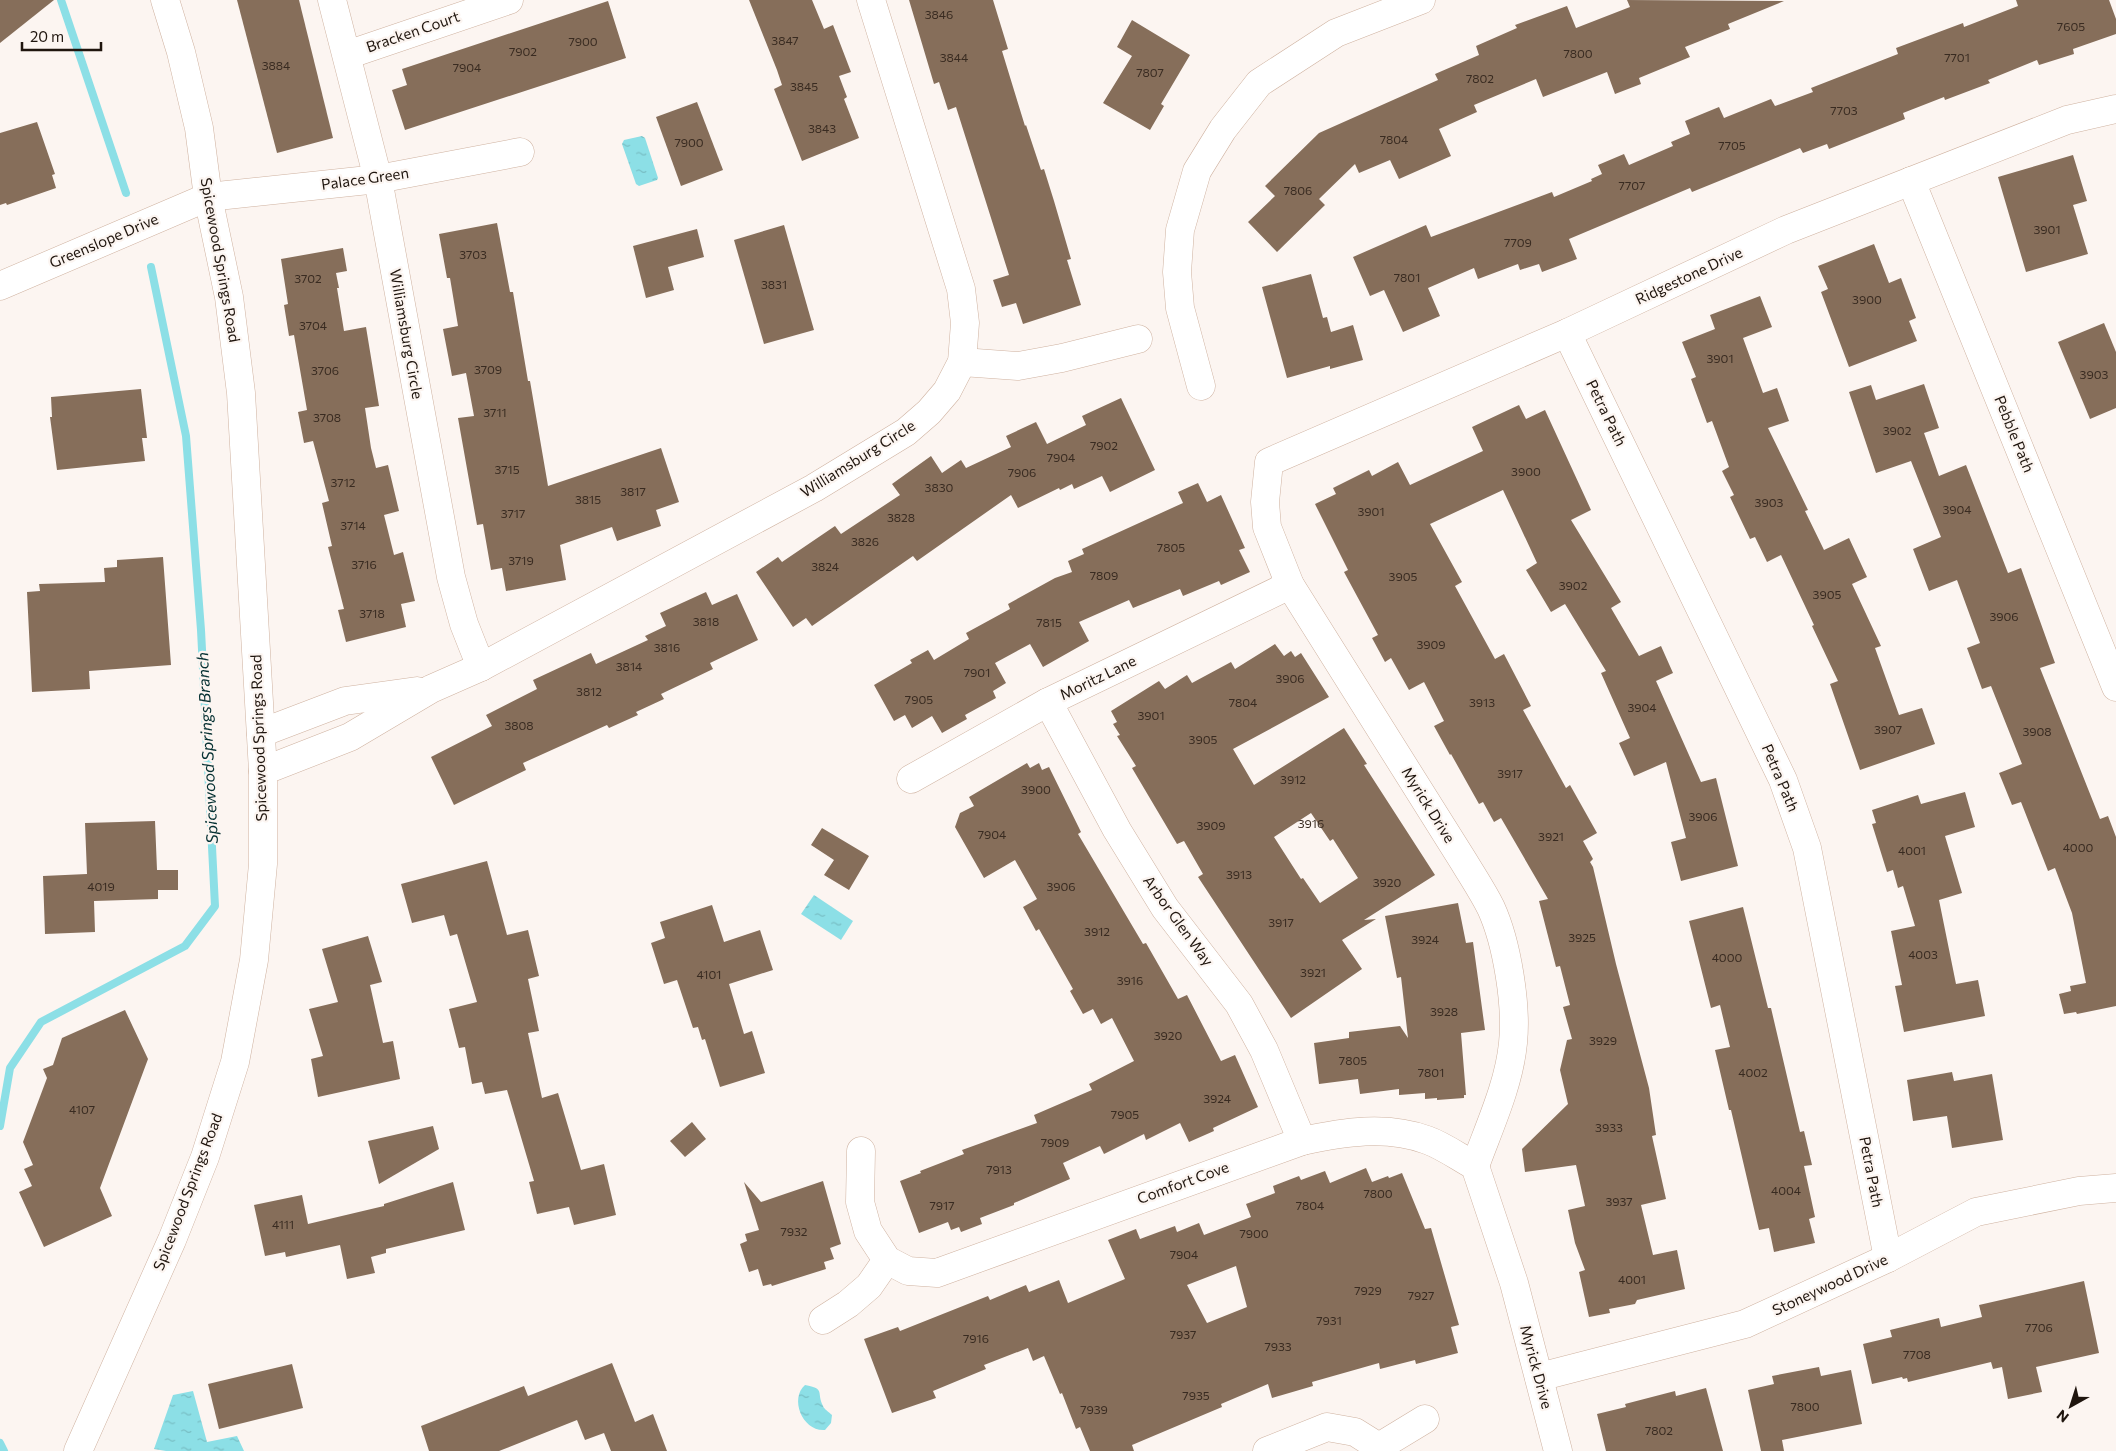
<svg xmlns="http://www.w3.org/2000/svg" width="2116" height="1451" font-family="Commissioner,sans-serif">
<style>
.water{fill:url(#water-ripples)}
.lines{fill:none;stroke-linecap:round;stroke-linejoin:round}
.stream{stroke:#8cdfe6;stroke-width:8}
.building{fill:#866e5a;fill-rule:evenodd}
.minor-casing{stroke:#cfb2a0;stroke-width:29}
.secondary-casing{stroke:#cfb2a0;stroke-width:29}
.minor{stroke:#fff;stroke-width:28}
.secondary{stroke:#fff;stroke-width:28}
.labels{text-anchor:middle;stroke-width:4.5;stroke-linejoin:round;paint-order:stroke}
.number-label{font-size:12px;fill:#392b21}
.street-label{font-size:15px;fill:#1f150e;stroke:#fcf5f1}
.water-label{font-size:16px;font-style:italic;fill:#063133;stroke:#fcf5f1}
</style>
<defs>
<pattern id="water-ripples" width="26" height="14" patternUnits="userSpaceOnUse" patternTransform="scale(1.25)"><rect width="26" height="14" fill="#8cdfe6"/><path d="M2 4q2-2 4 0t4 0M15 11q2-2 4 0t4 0" fill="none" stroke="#78bec4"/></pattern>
</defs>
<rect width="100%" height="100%" fill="#fcf5f1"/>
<!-- water -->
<g class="water">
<path d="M642 136 645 138 658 178 657 180 639 186 636 184 622 144 624 140Z"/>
<path d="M814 895 853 921 841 940 801 914Z"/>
<path d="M805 1385C826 1389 816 1392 823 1406 824 1409 829 1412 832 1415L831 1423 825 1430C803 1432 789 1399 805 1385Z"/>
<path d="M193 1391 207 1442 237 1436 244 1451H166L154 1449 173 1395Z"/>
</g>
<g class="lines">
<!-- stream -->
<g class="stream">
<path d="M61 0 126 193"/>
<path d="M0 1126 10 1068 41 1022 185 946 215 906 201 630 186 436 151 267"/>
<path d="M0 1443 4 1451"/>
</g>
</g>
<!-- building -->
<g class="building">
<path d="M0 0H54L0 43Z"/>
<path d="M237 0H299L333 138 277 153Z"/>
<path d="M749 0H812L824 29 833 25 851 72 839 76 847 97 844 99 859 138 802 161 774 89 782 85 777 70Z"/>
<path d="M909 0H993L1008 49 1002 51 1025 126 1026 125 1041 170 1044 169 1054 201 1071 259 1067 260 1081 305 1023 324 1016 303 1002 307 993 280 1009 275 956 107 948 110 939 82 934 84Z"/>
<path d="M1627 0 1784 1 1728 24 1730 29 1685 47 1690 57 1639 78 1641 84 1615 94 1607 72 1543 97 1536 79 1474 105 1477 112 1439 129 1451 156 1399 179 1390 160 1359 173 1355 164 1319 199 1325 205 1277 252 1248 222 1275 196 1265 186 1319 133 1438 80 1435 74 1479 55 1476 46 1517 28 1515 25 1567 6 1576 28 1630 7Z"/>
<path d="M2016 0H2109L2116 19V34L2073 49 2074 54 2039 65 2037 60 1988 80 1990 83 1945 100 1944 97 1903 113 1905 119 1829 149 1827 144 1803 153 1800 148 1692 192 1690 188 1569 239 1577 259 1542 272 1539 264 1520 270 1518 264 1478 279 1474 268 1428 288 1440 316 1403 332 1384 290 1370 296 1353 257 1426 225 1431 237 1552 192 1554 197 1592 181 1591 179 1602 174 1598 165 1624 154 1629 165 1673 146 1671 142 1690 134 1685 121 1719 107 1724 118 1771 99 1775 106 1813 92 1811 88 1898 54 1896 48 1963 23 1964 27 2018 6Z"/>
<path d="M608 1 626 58 405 130 392 90 407 85 402 69Z"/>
<path d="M1132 20 1190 55 1161 104 1164 106 1150 130 1103 103 1132 56 1117 47Z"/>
<path d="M697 102 723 170 681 186 656 117Z"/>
<path d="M37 122 55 174 52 175 56 188 7 205 6 203 0 205V133Z"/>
<path d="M2073 155 2087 201 2073 205 2088 254 2026 272 1998 177Z"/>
<path d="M497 223 510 292H513L528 381H530L548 486 661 448 679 502 656 510 661 526 617 541 612 527 560 545 566 580 506 591 502 568 491 570 483 524 477 525 458 418 474 416 466 373 452 376 443 329 458 326 450 278H447L439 234Z"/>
<path d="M784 225 814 330 764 344 734 240Z"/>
<path d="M697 229 704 257 668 267 674 290 646 298 633 246Z"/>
<path d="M1874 244 1889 283 1901 278 1916 318 1909 321 1917 341 1849 367 1821 292 1828 289 1818 266Z"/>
<path d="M343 248 347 271 336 273 339 288H337L344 331 366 327 379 406 365 408 371 448 376 468 388 465 399 511 384 515 394 555 403 552 415 601 401 604 406 627 346 642 338 610 344 609 328 547 332 546 322 503 329 501 313 441 304 443 298 412 307 410 294 335 289 336 284 305 288 304 281 259Z"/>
<path d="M1311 274 1323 318 1327 317 1331 332 1353 325 1363 360 1330 369V366L1287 378 1262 287Z"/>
<path d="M1760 296 1772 327 1743 338 1763 393 1777 388 1789 421 1768 428 1808 510 1805 511 1824 550 1849 538 1867 577 1852 584 1881 646 1875 648 1899 715 1922 708 1935 744 1860 770 1830 684 1838 681 1812 626 1814 625 1781 555 1767 562 1755 537 1750 539 1730 497 1734 495 1722 471 1729 467 1712 421 1707 423 1691 379 1696 377 1682 342 1715 329 1710 315Z"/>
<path d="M2104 323 2116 352V408L2090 419 2058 342Z"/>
<path d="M1924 384 1939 428 1924 433 1939 476 1966 465 2008 573 2021 568 2055 663 2040 668 2100 819 2108 816 2116 837V1006L2077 1014 2076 1012 2064 1014 2059 994 2071 991 2070 986 2086 983 2072 913 2055 868 2048 871 2021 802 2012 805 1999 773 2022 764 1991 686 1982 689 1967 648 1980 643 1957 580 1929 591 1913 549 1941 537 1911 461 1876 473 1849 392 1871 385 1876 400Z"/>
<path d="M141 389 147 438H142L145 461 57 470 50 417H52L51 397Z"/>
<path d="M1121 398 1155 470 1110 492 1102 476 1074 489 1072 484 1060 490 1059 488 1018 508 1011 495 917 561 913 556 812 626 806 618 793 627 756 572 778 557 782 562 835 526 841 534 900 495 892 484 931 456 942 473 961 460 966 468 1011 447 1006 436 1036 422 1047 444 1086 425 1082 416Z"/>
<path d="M1519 405 1526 419 1545 410 1591 510 1571 520 1621 602 1611 608 1639 656 1661 646 1673 673 1656 681 1701 782 1716 778 1738 866 1681 881 1671 842 1686 838 1666 762 1634 776 1619 743 1630 738 1601 673 1606 671 1565 604 1551 612 1526 570 1537 563 1503 490 1430 524 1462 582 1455 586 1495 659 1504 654 1531 706 1523 710 1566 788 1570 785 1597 833 1583 841 1593 859 1590 862 1593 867 1616 964 1649 1088 1656 1135 1652 1136 1666 1199 1641 1205 1653 1255 1677 1250 1685 1289 1637 1300 1635 1304 1609 1309 1610 1313 1589 1317 1579 1272 1585 1270 1575 1243 1568 1210 1585 1206 1576 1165 1525 1172 1522 1149 1568 1104 1560 1070 1567 1040 1572 1039 1563 1007 1570 1005 1560 966 1556 967 1539 901 1548 899 1501 818 1494 822 1483 802 1479 804 1451 754 1450 755 1434 726 1444 721 1424 682 1409 690 1391 658 1385 662 1372 638 1378 635 1344 572 1348 570 1315 504 1336 494 1333 488 1369 470 1372 476 1398 462 1410 485 1483 451 1472 427Z"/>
<path d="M1198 483 1207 502 1221 495 1245 548 1239 550 1250 572 1221 585 1219 581 1183 596 1180 589 1133 608 1129 600 1079 622 1089 641 1043 667 1030 644 995 663 1006 683 993 691 996 698 965 715 967 719 942 733 932 716 912 728 905 715 894 721 874 685 912 663 910 660 928 650 934 660 969 639 966 633 1010 609 1008 604 1055 578 1072 572 1068 561 1084 554 1082 549 1183 503 1178 492Z"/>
<path d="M163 557 171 665 89 671 90 689 32 692 27 592 40 591 39 584 105 582 104 568 117 567V560Z"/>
<path d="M706 592 712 605 737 594 758 640 710 663 713 669 661 694 664 699 636 712 638 715 609 728 607 725 523 763 526 770 454 805 431 757 492 726 486 715 537 689 533 680 591 653 596 664 648 640 645 636 666 626 660 613Z"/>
<path d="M1275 644 1284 656 1291 651 1295 657 1301 653 1329 697 1233 749 1254 785 1344 728 1367 764 1364 765 1435 875 1364 920 1376 919 1342 940 1362 969 1291 1018 1198 877 1203 874 1184 841 1177 844 1132 768 1136 766 1117 736 1120 735 1113 724 1117 722 1111 711 1159 681 1165 689 1187 675 1192 683 1231 662 1235 669ZM1311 813 1330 841 1333 839 1358 878 1320 903 1303 878 1301 879 1274 837Z"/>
<path d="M1027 763 1030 768 1039 763 1042 770 1049 767 1081 832 1078 834 1143 944 1146 943 1178 999 1187 995 1221 1061 1235 1055 1258 1107 1213 1128 1214 1131 1189 1142 1180 1123 1146 1140 1144 1134 1104 1154 1100 1146 1063 1163 1070 1179 1014 1203V1205L980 1218 982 1224 961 1232 959 1227 951 1230 948 1222 919 1233 900 1181 921 1173 920 1171 964 1154 962 1150 1037 1123 1034 1115 1092 1090 1089 1084 1134 1061 1112 1018 1101 1024 1093 1009 1083 1014 1070 991 1073 989 1039 929 1036 931 1023 907 1037 899 1015 860 984 878 955 827 960 813 974 806 969 797Z"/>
<path d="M1965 792 1975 827 1945 836 1962 893 1939 900 1956 984 1978 980 1985 1016 1904 1032 1895 986 1902 985 1891 931 1915 926 1903 886 1898 888 1893 870 1887 872 1872 824 1876 823 1872 810 1918 795 1921 804Z"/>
<path d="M155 821 157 870H178V890H158V899L94 901 95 932 45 934 43 876 87 874 85 823Z"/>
<path d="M822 828 869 856 849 890 824 875 834 860 811 845Z"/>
<path d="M487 861 507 935 528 930 539 976 528 979 539 1031 528 1033 542 1098 558 1093 581 1170 604 1164 616 1215 574 1225 569 1207 537 1214 529 1182 534 1181 507 1090 485 1094 482 1082 472 1084 465 1047 459 1048 449 1009 477 1002 457 934 450 936 444 915 412 923 401 884Z"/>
<path d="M1458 903 1466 943 1473 942 1485 1030 1461 1033 1466 1095H1464V1098L1437 1100V1098L1425 1099V1093L1399 1095V1089L1360 1094 1358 1079 1319 1084 1314 1043 1349 1038V1032L1400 1026 1408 1038 1401 977 1397 978 1385 916Z"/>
<path d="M712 905 724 942 760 930 773 970 729 984 744 1034 752 1031 765 1073 720 1087 705 1039 702 1040 698 1027 693 1028 677 980 664 984 651 943 665 938 660 922Z"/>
<path d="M1743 907 1768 1008H1771L1800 1132 1804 1131 1812 1165 1804 1166 1815 1217 1809 1219 1815 1243 1774 1252 1769 1228 1759 1230 1731 1110H1729L1715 1050 1730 1047 1720 1005 1711 1008 1689 921Z"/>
<path d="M368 936 382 982 370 985 383 1043 393 1041 400 1079 318 1097 311 1059 323 1056 309 1009 338 1002 322 949Z"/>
<path d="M125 1010 148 1059 100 1188 112 1216 44 1247 19 1192 32 1186 24 1169 33 1165 23 1142 47 1078 43 1069 53 1065 62 1038Z"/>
<path d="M1952 1072 1954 1081 1992 1074 2003 1140 1952 1148 1947 1116 1913 1121 1907 1080Z"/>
<path d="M692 1122 706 1139 685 1157 670 1141Z"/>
<path d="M433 1126 439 1149 379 1184 368 1141Z"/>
<path d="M1366 1168 1372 1182 1388 1176 1389 1178 1402 1173 1425 1229 1431 1228 1459 1325 1451 1327 1458 1353 1416 1364 1415 1360 1380 1369 1379 1363 1312 1382 1313 1386 1272 1398 1268 1384 1221 1404 1222 1407 1132 1445 1134 1451H1090L1080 1427 1076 1429 1062 1393 1060 1394 1044 1356 1033 1361 1028 1348 984 1365 986 1369 933 1391 936 1398 892 1413 864 1339 898 1327 900 1331 988 1296 990 1300 1026 1285 1029 1292 1059 1280 1068 1303 1125 1279 1108 1240 1136 1229 1140 1239 1175 1226 1177 1232 1199 1223 1204 1235 1251 1217 1246 1204 1275 1193 1273 1186 1299 1176 1301 1180 1325 1171 1330 1183ZM1236 1266 1247 1307 1207 1323 1187 1285Z"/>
<path d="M823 1181 841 1244 830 1248 834 1259 824 1262 826 1269 772 1286 771 1284 763 1286 758 1269 749 1272 740 1244 747 1241 745 1234 759 1230 744 1182 761 1202Z"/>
<path d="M453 1182 465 1230 386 1249V1253L371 1257 375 1273 347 1279 340 1245 286 1257 285 1252 265 1256 254 1205 302 1195 308 1224 384 1206V1204Z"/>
<path d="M2084 1281 2099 1353 2036 1367 2042 1392 2008 1399 2002 1367 1993 1369 1991 1362 1908 1382 1907 1378 1903 1379 1902 1377 1872 1384 1863 1344 1892 1337 1890 1330 1939 1318 1941 1327 1982 1317 1979 1305Z"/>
<path d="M612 1363 635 1422 653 1414 667 1451H611L604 1433 585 1440 577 1420 499 1451H429L421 1426 524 1386 528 1396Z"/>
<path d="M292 1364 303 1408 219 1429 208 1384Z"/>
<path d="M1819 1367 1821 1376 1851 1370 1862 1424 1782 1440 1784 1451H1761L1748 1390 1774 1384 1772 1376Z"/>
<path d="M1706 1388 1723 1451H1606L1597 1414 1626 1407 1625 1404 1675 1391 1676 1396Z"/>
</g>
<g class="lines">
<defs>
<g id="minor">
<path d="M332 0 378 179 451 577 464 624 481 667"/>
<path d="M347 55 509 0"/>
<path d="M1911 181 2116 687"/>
<path d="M0 286 208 197 378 179 520 152"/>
<path d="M1567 333 1783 780 1807 848 1888 1258"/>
<path d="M962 362 1018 366 1062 358 1138 339"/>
<path d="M1201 386 1180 308 1177 272 1180 230 1197 171 1223 129 1259 83 1336 33 1421 0"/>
<path d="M1048 702 1117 830 1165 908 1239 1004 1264 1050 1302 1141"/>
<path d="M261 733 345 701 417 691"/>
<path d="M263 771 350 737 431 689 481 667 814 488 906 432 929 412 947 391 962 362 965 323 961 289 871 0"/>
<path d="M911 779 1048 702 1290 585"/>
<path d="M861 1151 860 1202 868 1231 887 1260 908 1271 937 1273 1302 1141C1344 1132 1386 1125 1427 1140 1444 1146 1460 1158 1475 1166L1514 1283 1558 1451"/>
<path d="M1475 1166C1489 1127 1509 1085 1513 1043 1517 1005 1507 943 1491 908 1483 892 1473 877 1464 862L1290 585 1267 527 1265 502 1269 462 1567 333 1786 230 2067 120 2116 109"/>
<path d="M823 1320 848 1304 869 1286 887 1260"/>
<path d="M1539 1377 1745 1324 1888 1258 1976 1212 2079 1191 2116 1188"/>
<path d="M1379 1447 1425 1419"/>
<path d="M1267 1451 1327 1427 1355 1432 1379 1447 1381 1451"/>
</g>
<path id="secondary" d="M78 1451 172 1240 205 1157 235 1062 254 960 263 864V771L241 393 229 297 208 197 199 128 181 52 165 0"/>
</defs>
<!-- minor casing -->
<use href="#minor" class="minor-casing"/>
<!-- secondary casing -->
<use href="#secondary" class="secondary-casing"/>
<!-- minor -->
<use href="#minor" class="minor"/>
<!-- secondary -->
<use href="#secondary" class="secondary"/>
</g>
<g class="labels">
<!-- number labels -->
<g class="number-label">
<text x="939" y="19">3846</text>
<text x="2071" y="31">7605</text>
<text x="785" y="45">3847</text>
<text x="583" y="46">7900</text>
<text x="523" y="56">7902</text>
<text x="1578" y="58">7800</text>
<text x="954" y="62">3844</text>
<text x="1957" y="62">7701</text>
<text x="276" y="70">3884</text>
<text x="467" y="72">7904</text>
<text x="1150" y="77">7807</text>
<text x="1480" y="83">7802</text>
<text x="804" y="91">3845</text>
<text x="1844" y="115">7703</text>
<text x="822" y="133">3843</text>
<text x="1394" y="144">7804</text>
<text x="689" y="147">7900</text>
<text x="1732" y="150">7705</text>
<text x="1632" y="190">7707</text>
<text x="1298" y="195">7806</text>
<text x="2047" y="234">3901</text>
<text x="1518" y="247">7709</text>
<text x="473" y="259">3703</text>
<text x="1407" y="282">7801</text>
<text x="308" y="283">3702</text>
<text x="774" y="289">3831</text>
<text x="1867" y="304">3900</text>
<text x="313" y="330">3704</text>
<text x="1720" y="363">3901</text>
<text x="488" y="374">3709</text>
<text x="325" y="375">3706</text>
<text x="2094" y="379">3903</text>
<text x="495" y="417">3711</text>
<text x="327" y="422">3708</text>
<text x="1897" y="435">3902</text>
<text x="1104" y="450">7902</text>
<text x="1061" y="462">7904</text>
<text x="507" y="474">3715</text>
<text x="1526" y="476">3900</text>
<text x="1022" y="477">7906</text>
<text x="343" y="487">3712</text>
<text x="939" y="492">3830</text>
<text x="633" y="496">3817</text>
<text x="588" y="504">3815</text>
<text x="1769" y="507">3903</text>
<text x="1957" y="514">3904</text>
<text x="1371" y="516">3901</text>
<text x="513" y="518">3717</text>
<text x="901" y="522">3828</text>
<text x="353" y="530">3714</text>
<text x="865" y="546">3826</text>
<text x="1171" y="552">7805</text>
<text x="521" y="565">3719</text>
<text x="364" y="569">3716</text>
<text x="825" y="571">3824</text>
<text x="1104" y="580">7809</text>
<text x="1403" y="581">3905</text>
<text x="1573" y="590">3902</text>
<text x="1827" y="599">3905</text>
<text x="372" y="618">3718</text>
<text x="2004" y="621">3906</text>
<text x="706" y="626">3818</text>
<text x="1049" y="627">7815</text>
<text x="1431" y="649">3909</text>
<text x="667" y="652">3816</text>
<text x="629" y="671">3814</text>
<text x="977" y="677">7901</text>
<text x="1290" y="683">3906</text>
<text x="589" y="696">3812</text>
<text x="919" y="704">7905</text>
<text x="1243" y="707">7804</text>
<text x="1482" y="707">3913</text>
<text x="1642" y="712">3904</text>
<text x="1151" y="720">3901</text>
<text x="519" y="730">3808</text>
<text x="1888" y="734">3907</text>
<text x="2037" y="736">3908</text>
<text x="1203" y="744">3905</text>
<text x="1510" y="778">3917</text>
<text x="1293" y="784">3912</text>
<text x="1036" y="794">3900</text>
<text x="1703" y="821">3906</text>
<text x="1311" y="828">3916</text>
<text x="1211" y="830">3909</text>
<text x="992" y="839">7904</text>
<text x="1551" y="841">3921</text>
<text x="2078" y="852">4000</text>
<text x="1912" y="855">4001</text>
<text x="1239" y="879">3913</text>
<text x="1387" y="887">3920</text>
<text x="101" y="891">4019</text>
<text x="1061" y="891">3906</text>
<text x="1281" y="927">3917</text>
<text x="1097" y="936">3912</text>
<text x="1582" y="942">3925</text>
<text x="1425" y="944">3924</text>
<text x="1923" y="959">4003</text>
<text x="1727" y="962">4000</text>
<text x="1313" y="977">3921</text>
<text x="709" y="979">4101</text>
<text x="1130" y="985">3916</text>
<text x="1444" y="1016">3928</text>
<text x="1168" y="1040">3920</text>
<text x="1603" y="1045">3929</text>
<text x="1353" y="1065">7805</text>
<text x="1431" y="1077">7801</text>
<text x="1753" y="1077">4002</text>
<text x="1217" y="1103">3924</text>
<text x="82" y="1114">4107</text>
<text x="1125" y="1119">7905</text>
<text x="1609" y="1132">3933</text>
<text x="1055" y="1147">7909</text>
<text x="999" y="1174">7913</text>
<text x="1786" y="1195">4004</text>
<text x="1378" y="1198">7800</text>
<text x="1619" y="1206">3937</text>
<text x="942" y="1210">7917</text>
<text x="1310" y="1210">7804</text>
<text x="283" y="1229">4111</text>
<text x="794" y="1236">7932</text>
<text x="1254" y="1238">7900</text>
<text x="1184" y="1259">7904</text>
<text x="1632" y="1284">4001</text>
<text x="1368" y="1295">7929</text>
<text x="1421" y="1300">7927</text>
<text x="1329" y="1325">7931</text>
<text x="2039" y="1332">7706</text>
<text x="1183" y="1339">7937</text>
<text x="976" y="1343">7916</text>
<text x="1278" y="1351">7933</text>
<text x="1917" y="1359">7708</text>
<text x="1196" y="1400">7935</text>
<text x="1805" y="1411">7800</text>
<text x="1094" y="1414">7939</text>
<text x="1659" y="1435">7802</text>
</g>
<!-- street labels -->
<g class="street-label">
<text transform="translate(413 32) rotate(-19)" y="5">Bracken Court</text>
<text transform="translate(365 179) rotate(-8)" y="5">Palace Green</text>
<text transform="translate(104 241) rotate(-23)" y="5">Greenslope Drive</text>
<text transform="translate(220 260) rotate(80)" y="5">Spicewood Springs Road</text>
<text transform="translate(1689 276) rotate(-25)" y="5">Ridgestone Drive</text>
<text transform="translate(406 334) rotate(80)" y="5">Williamsburg Circle</text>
<text transform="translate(1606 413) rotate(64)" y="5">Petra Path</text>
<text transform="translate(2014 434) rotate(68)" y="5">Pebble Path</text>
<text transform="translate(858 459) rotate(-32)" y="5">Williamsburg Circle</text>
<text transform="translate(1098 678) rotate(-26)" y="5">Moritz Lane</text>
<text transform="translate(259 738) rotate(-92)" y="5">Spicewood Springs Road</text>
<text transform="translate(1780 778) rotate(67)" y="5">Petra Path</text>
<text transform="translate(1428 805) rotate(58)" y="5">Myrick Drive</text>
<text transform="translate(1178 921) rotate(54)" y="5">Arbor Glen Way</text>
<text transform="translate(1871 1172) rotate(79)" y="5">Petra Path</text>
<text transform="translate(1183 1183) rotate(-20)" y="5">Comfort Cove</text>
<text transform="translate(188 1192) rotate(-69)" y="5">Spicewood Springs Road</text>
<text transform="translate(1830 1285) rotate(-25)" y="5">Stoneywood Drive</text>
<text transform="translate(1536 1367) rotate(75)" y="5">Myrick Drive</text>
</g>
<!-- water labels -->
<g class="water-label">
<text transform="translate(207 748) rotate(-93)" y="6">Spicewood Springs Branch</text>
</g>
</g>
<!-- north arrow -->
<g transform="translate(2071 1406) rotate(219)" stroke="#fcf5f1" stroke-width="4" paint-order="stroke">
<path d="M0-4L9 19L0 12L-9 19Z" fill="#1f150e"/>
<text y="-8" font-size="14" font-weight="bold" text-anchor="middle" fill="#1f150e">N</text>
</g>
<!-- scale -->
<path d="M22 42v8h79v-8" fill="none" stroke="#1f150e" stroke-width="2.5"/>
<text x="30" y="42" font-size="15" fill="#1f150e" stroke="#fcf5f1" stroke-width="4" paint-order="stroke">20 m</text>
</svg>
